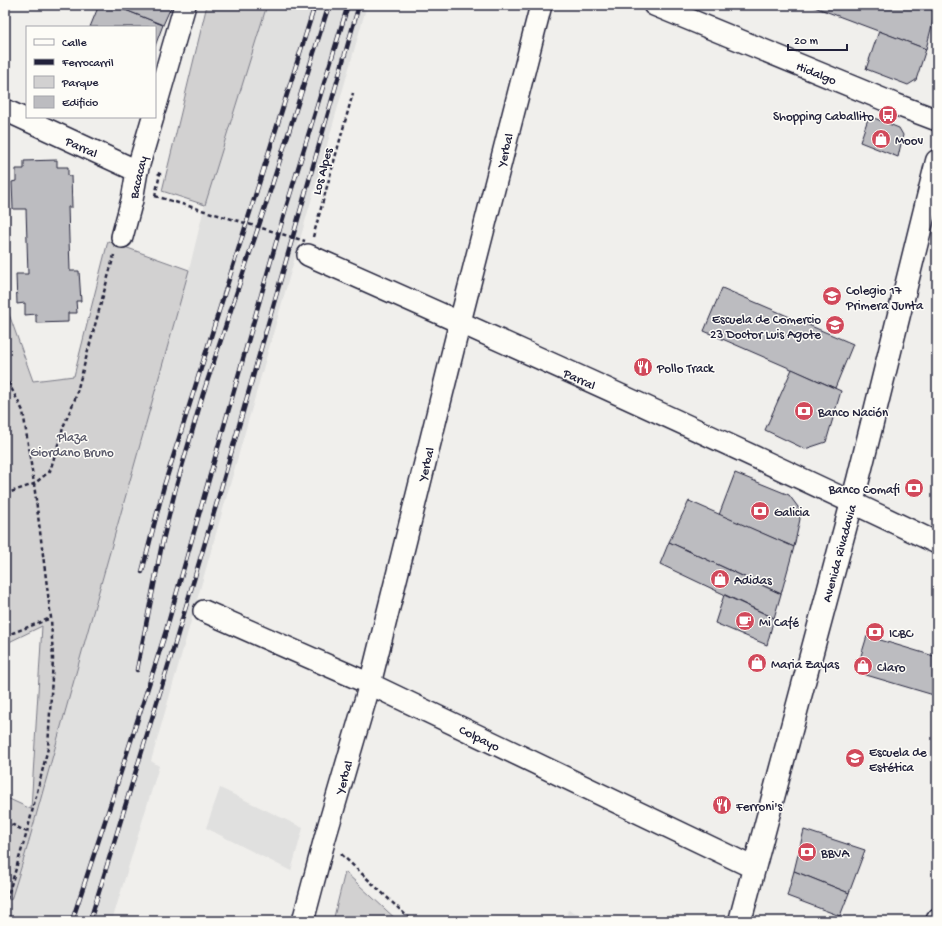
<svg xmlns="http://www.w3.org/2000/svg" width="942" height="926" font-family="'Gochi Hand',sans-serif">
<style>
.built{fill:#e0e0df}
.green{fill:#d2d1d1;stroke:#7a7a86}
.building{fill:#bcbcc0;stroke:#22223b}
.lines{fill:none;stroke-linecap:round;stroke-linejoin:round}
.minor-casing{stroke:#22223b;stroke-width:24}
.major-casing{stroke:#22223b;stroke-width:25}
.path{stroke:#22223b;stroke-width:2.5;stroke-dasharray:4 3;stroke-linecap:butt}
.minor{stroke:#fdfcf7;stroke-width:21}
.major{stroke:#fdfcf7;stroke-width:22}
.rail-casing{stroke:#22223b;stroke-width:4.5}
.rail{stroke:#fdfcf7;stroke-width:3;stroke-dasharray:9;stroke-linecap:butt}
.path-bridge{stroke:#22223b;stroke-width:2.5;stroke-dasharray:4 3;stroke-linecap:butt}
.labels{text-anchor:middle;stroke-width:3;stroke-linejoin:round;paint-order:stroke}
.street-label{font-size:13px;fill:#22223b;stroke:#fdfcf7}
.poi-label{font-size:13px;fill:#22223b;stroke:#fdfcf7;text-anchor:start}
.park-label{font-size:13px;fill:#575768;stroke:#fdfcf7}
</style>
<rect width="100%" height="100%" fill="#f0efec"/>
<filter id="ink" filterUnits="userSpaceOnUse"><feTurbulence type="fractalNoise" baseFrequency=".025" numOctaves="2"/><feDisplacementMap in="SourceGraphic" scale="8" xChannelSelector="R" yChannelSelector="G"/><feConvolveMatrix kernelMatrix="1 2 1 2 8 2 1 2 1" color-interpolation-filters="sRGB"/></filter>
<g filter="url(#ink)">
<!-- built -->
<g class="built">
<path d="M267 5H367L151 761 159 766 112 921H5L25 855 189 270 205 204Z"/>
<path d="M220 788 303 828 291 871 206 828Z"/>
<path d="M568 910 598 921H565Z"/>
</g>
<!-- green -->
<g class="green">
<path d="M207 5H267L205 205 162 191Z"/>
<path d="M108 241 189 270 25 855 11 900 5 897V797L31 809 42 626 5 644V303L33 381 74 376Z"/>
<path d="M345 872 398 921H333Z"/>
</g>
<!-- building -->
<g class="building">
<path d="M99 5H113L163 25 155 46V27H90Z"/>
<path d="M113 5H172L163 25Z"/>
<path d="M809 5H937L926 49Z"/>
<path d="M879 31 926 49 916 80 908 85 866 69Z"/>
<path d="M869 116 899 128 903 135 898 157 860 142Z"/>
<path d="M57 160V167H68V176H71L72 207H68L70 271H79L81 301H76L77 313H68V322L36 323V314L25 315V303L17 304 16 274H28L26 209H13L12 182 16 181V169H24V161Z"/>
<path d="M722 288 853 344 835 388 704 331Z"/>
<path d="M792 369 841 391 826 442 805 449 765 430Z"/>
<path d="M735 473 789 495 798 507 800 519 794 547 719 515Z"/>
<path d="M689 501 794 547 781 594 669 542Z"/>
<path d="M669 542 781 594 774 618 660 564Z"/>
<path d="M724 595 774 618 767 645 715 623Z"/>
<path d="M867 636 937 657V696L856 672Z"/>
<path d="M804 830 865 850 849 893 794 871Z"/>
<path d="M794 871 849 893 840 916 787 896Z"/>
</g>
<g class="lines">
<defs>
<g id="minor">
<path d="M654 5 892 103 937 120"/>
<path d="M155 109 185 5"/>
<path d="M5 110 137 171"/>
<path d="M122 237 132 200 137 171 153 117"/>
<path d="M308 255C519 348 729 443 937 543"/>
<path d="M204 611 370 684 754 868"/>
<path d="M303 921 325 838 370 684 460 322 541 5"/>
<path d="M937 921V920"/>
</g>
<path id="major" d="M740 921 858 480 937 161"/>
</defs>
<!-- minor casing -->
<use href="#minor" class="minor-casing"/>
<!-- major casing -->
<use href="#major" class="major-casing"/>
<!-- path -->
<g class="path">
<path d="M913 139 925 144"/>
<path d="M155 196 160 174 157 173"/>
<path d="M313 237 353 93"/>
<path d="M5 376 23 411 34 484 51 618 53 659 48 748 27 832"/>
<path d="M5 494 34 484 50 471 64 425 75 399 114 255"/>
<path d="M5 636 51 618"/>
<path d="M5 821 27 832 5 905"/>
<path d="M341 854 412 921"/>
<path d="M324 919 332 921"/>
</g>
<!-- minor -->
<use href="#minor" class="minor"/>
<!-- major -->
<use href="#major" class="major"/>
<defs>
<g id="rail">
<path d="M142 572 164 486 315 5"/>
<path d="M137 670 162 544 176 487 203 394 266 204 329 5"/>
<path d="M72 921 110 806 165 634 285 211 348 5"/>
<path d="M90 921 176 640 218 499 359 5"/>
</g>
</defs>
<!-- rail casing -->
<use href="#rail" class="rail-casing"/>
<!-- rail -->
<use href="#rail" class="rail"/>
<!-- path-bridge -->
<path class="path-bridge" d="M155 196 305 241"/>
</g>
</g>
<!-- icons -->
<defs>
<symbol id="bus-disc" viewBox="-11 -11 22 22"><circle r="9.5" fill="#d1495b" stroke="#fdfcf7"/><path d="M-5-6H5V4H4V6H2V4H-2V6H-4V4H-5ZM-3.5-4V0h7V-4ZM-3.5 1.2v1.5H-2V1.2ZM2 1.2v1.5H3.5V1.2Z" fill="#fff"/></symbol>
<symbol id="shop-disc" viewBox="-11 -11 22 22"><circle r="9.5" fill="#d1495b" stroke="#fdfcf7"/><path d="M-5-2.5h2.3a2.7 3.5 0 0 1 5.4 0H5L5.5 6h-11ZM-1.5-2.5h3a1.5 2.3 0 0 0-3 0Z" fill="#fff"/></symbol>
<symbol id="school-disc" viewBox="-11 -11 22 22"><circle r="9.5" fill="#d1495b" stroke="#fdfcf7"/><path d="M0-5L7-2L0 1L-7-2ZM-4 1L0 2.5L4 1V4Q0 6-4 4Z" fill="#fff"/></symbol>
<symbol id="restaurant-disc" viewBox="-11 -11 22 22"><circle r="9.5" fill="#d1495b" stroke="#fdfcf7"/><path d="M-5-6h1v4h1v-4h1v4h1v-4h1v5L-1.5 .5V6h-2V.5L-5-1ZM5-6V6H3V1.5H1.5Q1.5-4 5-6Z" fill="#fff"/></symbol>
<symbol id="bank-disc" viewBox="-11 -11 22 22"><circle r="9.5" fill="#d1495b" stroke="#fdfcf7"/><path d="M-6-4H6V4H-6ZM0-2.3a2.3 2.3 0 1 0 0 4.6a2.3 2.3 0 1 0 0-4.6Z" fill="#fff"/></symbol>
<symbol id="cafe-disc" viewBox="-11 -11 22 22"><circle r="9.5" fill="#d1495b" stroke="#fdfcf7"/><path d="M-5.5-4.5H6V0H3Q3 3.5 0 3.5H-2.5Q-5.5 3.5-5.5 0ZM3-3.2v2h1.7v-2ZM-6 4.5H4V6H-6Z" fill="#fff"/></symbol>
<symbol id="university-disc" viewBox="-11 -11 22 22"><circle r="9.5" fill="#d1495b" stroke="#fdfcf7"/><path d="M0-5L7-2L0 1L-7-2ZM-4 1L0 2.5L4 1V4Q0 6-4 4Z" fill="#fff"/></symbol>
</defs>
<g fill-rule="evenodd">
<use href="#bus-disc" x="877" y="104" width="22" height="22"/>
<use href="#shop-disc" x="870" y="128" width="22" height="22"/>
<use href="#school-disc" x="821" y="285" width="22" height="22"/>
<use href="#school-disc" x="824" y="314" width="22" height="22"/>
<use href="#restaurant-disc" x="632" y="356" width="22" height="22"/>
<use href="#bank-disc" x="793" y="400" width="22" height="22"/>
<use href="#bank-disc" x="903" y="477" width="22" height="22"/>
<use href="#bank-disc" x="749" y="500" width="22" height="22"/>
<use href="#shop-disc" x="709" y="568" width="22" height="22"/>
<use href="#cafe-disc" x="734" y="610" width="22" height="22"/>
<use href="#bank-disc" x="864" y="621" width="22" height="22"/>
<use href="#shop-disc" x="746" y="652" width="22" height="22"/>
<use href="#shop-disc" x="852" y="655" width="22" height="22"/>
<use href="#university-disc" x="844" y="747" width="22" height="22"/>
<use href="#restaurant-disc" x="711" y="794" width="22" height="22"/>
<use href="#bank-disc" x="796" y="841" width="22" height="22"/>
</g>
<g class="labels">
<!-- street labels -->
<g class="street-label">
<text transform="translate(817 72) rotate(22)" y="5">Hidalgo</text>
<text transform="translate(82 146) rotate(25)" y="5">Parral</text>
<text transform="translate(504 150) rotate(-76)" y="5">Yerbal</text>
<text transform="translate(321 171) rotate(-75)" y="5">Los Alpes</text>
<text transform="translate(137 177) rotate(-77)" y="5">Bacacay</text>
<text transform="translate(580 378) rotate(25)" y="5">Parral</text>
<text transform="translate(425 464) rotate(-76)" y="5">Yerbal</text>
<text transform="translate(838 553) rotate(-75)" y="5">Avenida Rivadavia</text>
<text transform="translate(480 737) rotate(26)" y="5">Colpayo</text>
<text transform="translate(343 777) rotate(-74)" y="5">Yerbal</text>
</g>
<!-- poi labels -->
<g class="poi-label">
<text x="874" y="120" text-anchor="end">Shopping Caballito</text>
<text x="895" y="144">Moov</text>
<text x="846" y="294">Colegio 17<tspan x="846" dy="15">Primera Junta</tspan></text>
<text x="821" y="323" text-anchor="end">Escuela de Comercio<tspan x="821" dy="15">23 Doctor Luis Agote</tspan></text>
<text x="657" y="372">Pollo Track</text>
<text x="818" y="416">Banco Nación</text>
<text x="900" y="493" text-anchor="end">Banco Comafi</text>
<text x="774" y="516">Galicia</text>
<text x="734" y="584">Adidas</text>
<text x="759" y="626">Mi Café</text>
<text x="889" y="637">ICBC</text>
<text x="771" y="668">Maria Zayas</text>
<text x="877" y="671">Claro</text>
<text x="869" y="756">Escuela de<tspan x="869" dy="15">Estética</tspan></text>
<text x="736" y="810">Ferroni's</text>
<text x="821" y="857">BBVA</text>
</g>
<!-- park labels -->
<g class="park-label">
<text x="72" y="441">Plaza<tspan x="72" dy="15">Giordano Bruno</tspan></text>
</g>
</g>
<!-- margin -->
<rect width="942" height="926" fill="none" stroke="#fdfcf7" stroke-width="20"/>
<rect x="10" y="10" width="922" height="906" fill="none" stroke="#22223b" stroke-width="1.5" filter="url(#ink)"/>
<!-- legend -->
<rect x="26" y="26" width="130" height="92" fill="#fdfcf7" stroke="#a5a5ac"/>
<rect x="34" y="39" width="20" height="6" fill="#fdfcf7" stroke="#a5a5ac"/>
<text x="62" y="46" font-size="12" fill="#22223b">Calle</text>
<rect x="34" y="59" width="20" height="6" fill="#22223b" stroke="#a5a5ac"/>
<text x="62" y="66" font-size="12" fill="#22223b">Ferrocarril</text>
<rect x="34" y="76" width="20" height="12" fill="#d2d1d1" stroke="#a5a5ac"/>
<text x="62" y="86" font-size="12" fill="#22223b">Parque</text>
<rect x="34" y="96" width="20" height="12" fill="#bcbcc0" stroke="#a5a5ac"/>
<text x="62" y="106" font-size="12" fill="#22223b">Edificio</text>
<!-- scale -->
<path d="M788 44v6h59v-6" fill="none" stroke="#22223b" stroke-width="2"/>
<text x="794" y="44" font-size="12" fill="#22223b" stroke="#fdfcf7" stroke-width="3" paint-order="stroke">20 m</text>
</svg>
